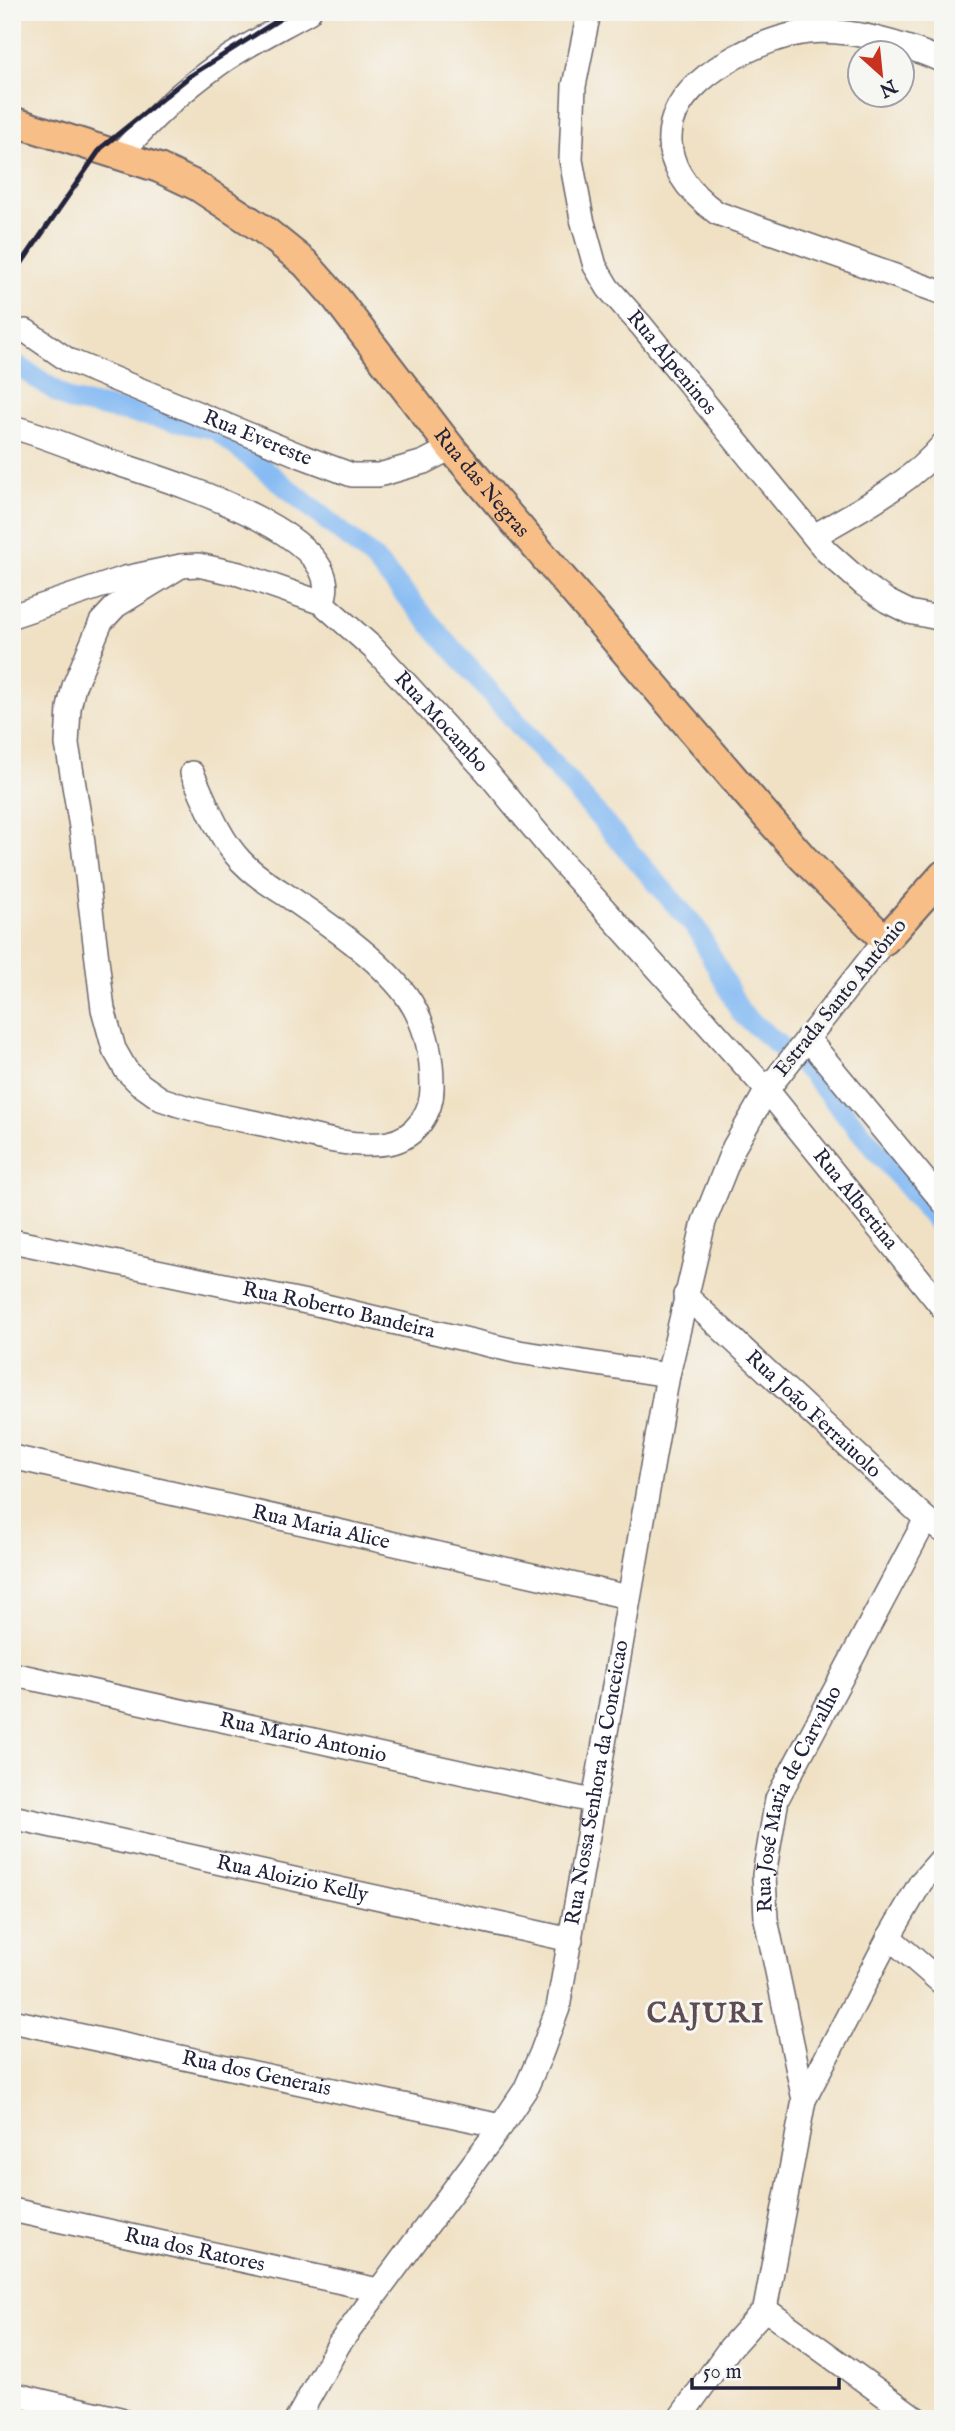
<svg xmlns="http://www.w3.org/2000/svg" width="955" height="2431" viewBox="0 0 955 2431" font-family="'IM FELL English',serif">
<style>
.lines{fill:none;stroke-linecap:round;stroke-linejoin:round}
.canal{stroke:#84baf3;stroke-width:21}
.minor-casing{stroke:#6a656b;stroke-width:26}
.major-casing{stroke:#6a656b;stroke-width:32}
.minor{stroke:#fff;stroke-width:23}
.major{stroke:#f7be87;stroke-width:28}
.rail{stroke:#22223b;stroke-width:5}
.labels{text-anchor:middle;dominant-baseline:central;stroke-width:6;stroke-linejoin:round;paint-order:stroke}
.street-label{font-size:21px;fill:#22223b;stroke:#f6f6f2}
.district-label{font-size:28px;font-weight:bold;letter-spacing:2px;fill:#5f4b52;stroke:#f6f6f2}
</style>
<rect width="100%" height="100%" fill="#f6f6f2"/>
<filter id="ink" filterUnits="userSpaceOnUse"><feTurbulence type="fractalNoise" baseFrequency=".0143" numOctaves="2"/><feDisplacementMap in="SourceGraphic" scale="14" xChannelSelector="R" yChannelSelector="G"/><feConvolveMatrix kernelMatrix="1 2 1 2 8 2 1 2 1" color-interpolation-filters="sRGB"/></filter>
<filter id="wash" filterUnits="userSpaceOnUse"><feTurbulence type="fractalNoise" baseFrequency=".00686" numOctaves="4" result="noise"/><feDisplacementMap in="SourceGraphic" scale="28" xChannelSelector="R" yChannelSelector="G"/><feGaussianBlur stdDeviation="1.57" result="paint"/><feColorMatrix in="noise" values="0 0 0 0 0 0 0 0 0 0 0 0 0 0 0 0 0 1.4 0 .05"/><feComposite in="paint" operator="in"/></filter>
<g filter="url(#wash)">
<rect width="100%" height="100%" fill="#f0e1c4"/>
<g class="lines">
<polyline class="canal" points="12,362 71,401 215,429 373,558 697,929 741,1013 810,1072 943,1229"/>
</g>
</g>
<g filter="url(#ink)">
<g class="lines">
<defs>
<g id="minor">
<path id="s1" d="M 589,12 L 574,86 L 571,160 L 582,219 L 595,266 L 608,288 L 641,325 L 826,551 L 863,584 L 887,601 L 909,612 L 943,619"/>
<path d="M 943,61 C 904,44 851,28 808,32 C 763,37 684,75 672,123 C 662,161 689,193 717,213 L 943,293"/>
<path d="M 120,155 C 150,120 182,90 219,64 C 247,44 279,29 309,12"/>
<path id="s2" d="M 26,331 L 68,360 L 301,456 L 352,475 L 379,475 L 424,462 L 451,448"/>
<path d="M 12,427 C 43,435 73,448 103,459 C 149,475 355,532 322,603"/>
<path d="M 814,536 C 857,511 912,483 943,444"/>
<path d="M 181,566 L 116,606 L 101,622 L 74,686 L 69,708 L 67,744 L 81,827 L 103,1009 L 114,1049 L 126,1070 L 140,1084 L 161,1099 L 179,1105 C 208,1114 238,1119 267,1125 C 305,1134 349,1149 388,1143 C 416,1138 433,1112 432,1085 C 432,1053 425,1021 406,995 C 378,958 330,925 292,899 C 274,887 256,877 241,861 C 218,837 206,802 192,773"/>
<path id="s3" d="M 12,616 L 125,578 L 181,566 L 198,565 L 239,574 L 322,603 L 373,648 L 400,677 L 486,771 L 560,860 L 767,1090 L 943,1308"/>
<polyline points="807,1038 943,1202"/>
<path id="s4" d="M 12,1241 L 321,1305 L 519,1352 L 668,1375"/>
<path id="s5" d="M 685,1295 L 926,1519 L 943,1531"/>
<path id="s6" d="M 12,1457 L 628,1597"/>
<path id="s7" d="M 12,1674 L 592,1801"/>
<path id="s8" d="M 12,1817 L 571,1940"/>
<polyline points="889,1937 943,1984"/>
<path id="s9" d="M 12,2021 L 501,2126"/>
<path id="s10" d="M 804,2100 L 766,1919 L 764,1875 L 777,1799 L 926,1519"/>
<path id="s11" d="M 12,2210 L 378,2290"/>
<polyline points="765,2309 917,2419"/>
<polyline points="12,2394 120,2419"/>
<path id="s12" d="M 297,2419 L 339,2344 L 501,2126 L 525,2090 L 541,2054 L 558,2008 L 668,1375 L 704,1222 L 734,1147 L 767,1090 L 885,940"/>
<polyline points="679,2419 730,2348 765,2309 804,2100 889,1937 921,1882 943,1857"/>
</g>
<g id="major">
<path id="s13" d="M 12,121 L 159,168 L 197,186 L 264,230 L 305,263 L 336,298 L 451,448 L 742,788 L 803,858 L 885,940 L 943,875"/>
</g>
</defs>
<use href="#minor" class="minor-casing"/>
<use href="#major" class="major-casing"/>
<use href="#minor" class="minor"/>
<use href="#major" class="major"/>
<polyline class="rail" points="12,277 101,148 190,76 291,12"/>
</g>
</g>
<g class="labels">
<g class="street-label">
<text stroke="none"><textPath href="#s1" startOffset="382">Rua Alpeninos</textPath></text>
<text stroke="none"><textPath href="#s2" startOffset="256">Rua Evereste</textPath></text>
<text stroke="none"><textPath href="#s13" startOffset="611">Rua das Negras</textPath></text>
<text stroke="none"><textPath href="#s3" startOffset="492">Rua Mocambo</textPath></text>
<text transform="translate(841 998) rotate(-51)">Estrada Santo Antônio</text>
<text stroke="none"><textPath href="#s3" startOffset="1124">Rua Albertina</textPath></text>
<text stroke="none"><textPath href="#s4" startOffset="334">Rua Roberto Bandeira</textPath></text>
<text stroke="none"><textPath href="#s5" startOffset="175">Rua João Ferraiuolo</textPath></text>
<text stroke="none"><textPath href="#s6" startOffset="317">Rua Maria Alice</textPath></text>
<text stroke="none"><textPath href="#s7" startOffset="298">Rua Mario Antonio</textPath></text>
<text stroke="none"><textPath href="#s12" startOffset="718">Rua Nossa Senhora da Conceicao</textPath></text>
<text stroke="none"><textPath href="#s10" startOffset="312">Rua José Maria de Carvalho</textPath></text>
<text stroke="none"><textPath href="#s8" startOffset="287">Rua Aloizio Kelly</textPath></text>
<text stroke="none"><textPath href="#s9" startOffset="250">Rua dos Generais</textPath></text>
<text stroke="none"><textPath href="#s11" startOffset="187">Rua dos Ratores</textPath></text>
</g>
<g class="district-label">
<text x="706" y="2014">CAJURI</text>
</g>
</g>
<rect width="955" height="2431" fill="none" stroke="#f6f6f2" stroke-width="42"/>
<g transform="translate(881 74) rotate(153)"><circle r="33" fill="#f6f6f2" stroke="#a1a1a9" stroke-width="2"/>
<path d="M0-5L12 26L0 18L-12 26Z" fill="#c8321e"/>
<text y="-10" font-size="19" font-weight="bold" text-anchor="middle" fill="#22223b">N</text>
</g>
<path d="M692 2378v10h147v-10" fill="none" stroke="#22223b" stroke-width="3.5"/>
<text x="703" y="2378" font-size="21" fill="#22223b" stroke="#f6f6f2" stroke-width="5" paint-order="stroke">50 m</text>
</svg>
